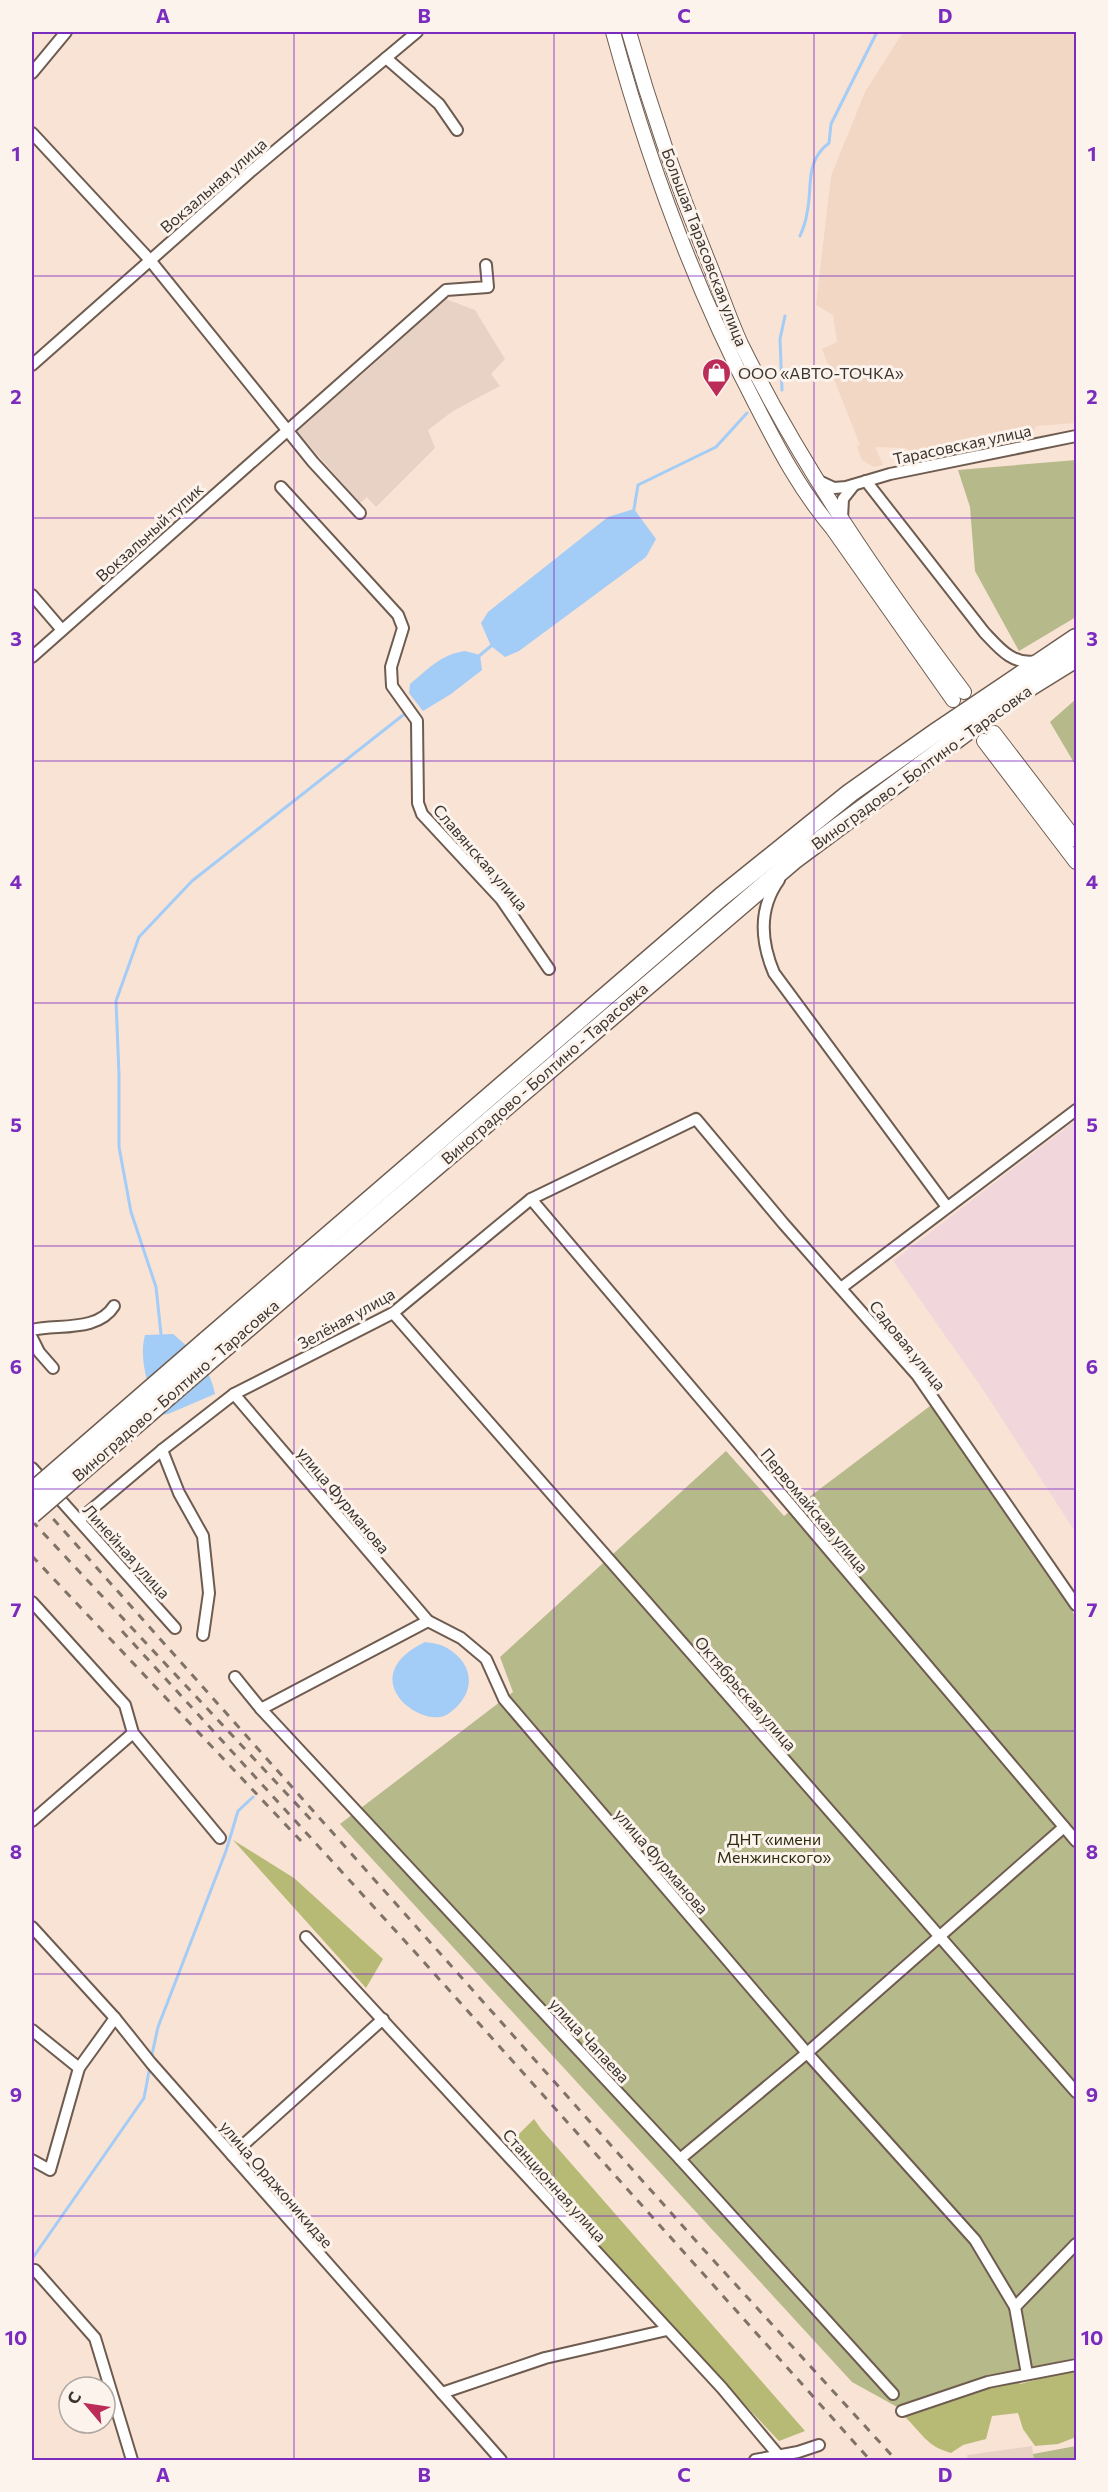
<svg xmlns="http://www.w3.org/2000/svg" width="1108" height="2492" viewBox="0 0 1108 2492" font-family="Commissioner,sans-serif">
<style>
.built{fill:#f3d7c5}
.industrial{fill:#e8d2c6}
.education{fill:#f1d6db}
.green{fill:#b6b989}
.forest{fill:#b7ba74}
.water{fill:#a3ccf6}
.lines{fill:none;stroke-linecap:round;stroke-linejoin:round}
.stream{stroke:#a3ccf6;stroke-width:3}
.minor-casing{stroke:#6f5c50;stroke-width:14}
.tertiary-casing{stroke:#6f5c50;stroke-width:16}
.primary-casing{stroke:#6f5c50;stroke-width:21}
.minor{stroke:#fff;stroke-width:10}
.tertiary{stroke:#fff;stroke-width:14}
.primary{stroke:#fff;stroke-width:18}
.rail{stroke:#7f7269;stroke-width:3;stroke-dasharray:8 8;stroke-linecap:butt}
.primary-bridge-casing{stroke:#6f5c50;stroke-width:21;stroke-linecap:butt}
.primary-bridge{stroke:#fff;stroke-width:18}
.grid{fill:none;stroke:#7b2cbf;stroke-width:1.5;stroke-opacity:0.55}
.labels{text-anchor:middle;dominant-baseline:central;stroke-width:6;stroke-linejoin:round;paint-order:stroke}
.street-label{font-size:16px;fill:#3c342e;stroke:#fcf3ed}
.poi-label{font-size:16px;fill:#3c342e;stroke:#fcf3ed;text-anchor:start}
.park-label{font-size:16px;fill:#2d2e0f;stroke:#fcf3ed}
.neatline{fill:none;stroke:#7b2cbf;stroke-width:2}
.grid-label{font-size:20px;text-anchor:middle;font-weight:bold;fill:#7b2cbf}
</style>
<rect width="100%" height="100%" fill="#f9e3d5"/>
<polygon class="built" points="903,32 1076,32 1076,423 1037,426 1031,434 920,455 905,448 875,447 883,465 874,467 862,460 857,447 860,445 822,349 837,342 833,315 816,305 831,176 865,92"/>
<g class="industrial">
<polygon points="446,299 475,310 505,359 491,374 500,386 453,411 428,430 435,448 376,507 367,497 360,503 294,428 350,376 355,381"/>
<polygon points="1032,2446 1034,2460 968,2460 967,2455"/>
</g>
<polygon class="education" points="1076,1120 1076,1533 984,1391 893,1261"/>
<g class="green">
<polygon points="1076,460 1076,617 1019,651 975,571 970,507 958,470"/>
<polygon points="1076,699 1076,766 1050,722"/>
<polygon points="934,1403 1076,1617 1076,2358 987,2377 899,2408 852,2382 340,1824 513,1692 500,1657 726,1451 784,1516"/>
<polygon points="1076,2446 1076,2460 1034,2460 1033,2454"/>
</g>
<g class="forest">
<polygon points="233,1840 294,1878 383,1959 366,1988"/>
<polygon points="534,2119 541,2129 805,2431 779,2441 504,2149"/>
<path d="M 1076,2369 L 1076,2437 L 1058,2444 L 1035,2446 L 1023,2429 L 1018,2413 L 992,2416 L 986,2439 L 963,2445 L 951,2453 C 926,2446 922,2433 905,2417 L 906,2414 L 958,2395 L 1018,2379 L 1020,2384 Z"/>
</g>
<g class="water">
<polygon points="634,509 656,539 646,557 519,651 505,657 491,646 481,623 488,612 608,517"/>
<path d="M 465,651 L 480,655 L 482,670 L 451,694 L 423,711 L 409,693 L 410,684 C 428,669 442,654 465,651 Z"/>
<path d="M 173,1334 C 192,1350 211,1369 215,1394 L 168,1414 L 158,1415 C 150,1391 138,1360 145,1335 Z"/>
<path d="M 425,1642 C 432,1643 441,1644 447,1648 C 476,1665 476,1695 448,1714 C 423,1731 351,1678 425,1642 Z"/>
</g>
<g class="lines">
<g class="stream">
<path d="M 800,236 C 803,229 806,221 807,213 C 813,187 804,162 829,143 L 831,124 L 877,32"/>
<polyline points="782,390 780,339 785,316"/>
<polyline points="634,509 638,485 716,447 747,413"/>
<polyline points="479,656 491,646"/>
<polyline points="161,1334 156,1287 131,1212 119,1147 119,1075 116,1001 139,937 192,881 407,712"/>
<polyline points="151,2059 158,2027 226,1851 238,1811 253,1797"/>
<polyline points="32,2259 144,2098 150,2066"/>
</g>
<defs>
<g id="minor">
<polyline points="386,58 439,104 457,130"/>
<polyline points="32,73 66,32"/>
<polyline points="32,133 149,259 313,462 360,513"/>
<polyline points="32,365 250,172 417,32"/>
<polyline points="819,481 834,488 846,487 890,474 1076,436"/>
<path d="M 866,481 L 984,632 C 999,648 1013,666 1037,661"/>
<polyline points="281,487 398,615 403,628 391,667 392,686 417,721 418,803 422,814 501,899 549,969"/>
<polyline points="842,518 843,499 854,485"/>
<polyline points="32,595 62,630"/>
<polyline points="32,657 446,290 488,287 486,265"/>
<path d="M 779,880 C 758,909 761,942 774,973 L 947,1207"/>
<polyline points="531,1199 1076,1841"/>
<polyline points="841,1288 1076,1110"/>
<polyline points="393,1313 1076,2092"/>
<path d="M 32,1330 C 58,1324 98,1332 114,1306"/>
<polyline points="32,1338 39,1352 53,1368"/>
<polyline points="234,1394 428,1621 461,1638 486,1659 504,1699 807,2053 975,2240 1015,2307 1027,2374"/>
<polyline points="162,1450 179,1493 203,1536 209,1593 203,1635"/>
<polyline points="32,1468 175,1628"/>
<polyline points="79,1520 162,1450 234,1394 393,1313 531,1199 696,1119 783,1223 917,1375 1076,1605"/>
<polyline points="32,1602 125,1705 133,1733 220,1838"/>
<polyline points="235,1677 261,1709 680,2159 893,2394"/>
<polyline points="261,1709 428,1621"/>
<polyline points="32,1821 133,1733"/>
<polyline points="32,1927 115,2018 151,2063 501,2460"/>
<polyline points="306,1937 722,2388 779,2456"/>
<polyline points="32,2030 79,2068"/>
<polyline points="232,2155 383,2019"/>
<polyline points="680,2159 807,2053 1064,1827"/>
<polyline points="32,2160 50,2170 79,2068 115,2018"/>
<polyline points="35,2270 95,2338 132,2460"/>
<polyline points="1015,2307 1076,2244"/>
<polyline points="442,2393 545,2358 667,2330"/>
<polyline points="902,2411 988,2382 1076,2365"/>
<polyline points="755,2460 798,2452 819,2445"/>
</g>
<g id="tertiary">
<path d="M 613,32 C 648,160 694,287 756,405 C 778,448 800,490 832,528 L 953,700"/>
<path d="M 629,32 C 651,110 678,188 709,263 C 720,290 729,318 741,344 C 802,467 881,582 964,692"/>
<polyline points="994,733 1076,840"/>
<polyline points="984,741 1076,862"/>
</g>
<g id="primary">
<polyline points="206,1341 721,897 850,793 935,733 1076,638"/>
<polyline points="217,1354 795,859 1013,697 1076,658"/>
</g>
</defs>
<use href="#minor" class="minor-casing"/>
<use href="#tertiary" class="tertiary-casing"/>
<use href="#primary" class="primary-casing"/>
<use href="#minor" class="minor"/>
<use href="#tertiary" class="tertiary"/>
<use href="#primary" class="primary"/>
<g class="rail">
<polyline points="32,1495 705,2251 896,2460"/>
<polyline points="32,1521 315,1824"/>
<polyline points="32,1556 301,1841"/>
<polyline points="122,1631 414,1951 870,2460"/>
</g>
<defs>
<g id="primary-bridge">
<polyline points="32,1492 206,1341"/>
<polyline points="32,1514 217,1354"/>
</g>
</defs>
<use href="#primary-bridge" class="primary-bridge-casing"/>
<use href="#primary-bridge" class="primary-bridge"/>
</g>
<path class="grid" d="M 294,32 L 294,2460M 554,32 L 554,2460M 814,32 L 814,2460M 32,276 L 1076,276M 32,518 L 1076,518M 32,761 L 1076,761M 32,1003 L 1076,1003M 32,1246 L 1076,1246M 32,1489 L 1076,1489M 32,1731 L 1076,1731M 32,1974 L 1076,1974M 32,2216 L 1076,2216"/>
<defs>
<symbol id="shop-pin" viewBox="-11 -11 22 30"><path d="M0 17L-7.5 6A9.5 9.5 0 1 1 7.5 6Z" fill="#bb2c59" stroke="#fcf3ed"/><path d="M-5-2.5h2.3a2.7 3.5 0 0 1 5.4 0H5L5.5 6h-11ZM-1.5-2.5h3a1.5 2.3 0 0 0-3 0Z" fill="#fff"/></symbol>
</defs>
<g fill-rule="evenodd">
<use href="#shop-pin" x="700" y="356" width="33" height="45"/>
</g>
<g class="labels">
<g class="street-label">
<text transform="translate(213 185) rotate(-41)">Вокзальная улица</text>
<text transform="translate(705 247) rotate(69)">Большая Тарасовская улица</text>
<text transform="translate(962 444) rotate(-12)">Тарасовская улица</text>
<text transform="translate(149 532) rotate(-42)">Вокзальный тупик</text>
<text transform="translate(921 767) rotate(-36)">Виноградово - Болтино - Тарасовка</text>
<text transform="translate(481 857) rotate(49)">Славянская улица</text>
<text transform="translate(544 1073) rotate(-41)">Виноградово - Болтино - Тарасовка</text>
<text transform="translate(346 1318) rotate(-29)">Зелёная улица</text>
<text transform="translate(908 1345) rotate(51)">Садовая улица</text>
<text transform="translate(175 1390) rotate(-41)">Виноградово - Болтино - Тарасовка</text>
<text transform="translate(344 1500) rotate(50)">улица Фурманова</text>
<text transform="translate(815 1510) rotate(50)">Первомайская улица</text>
<text transform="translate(127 1551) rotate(48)">Линейная улица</text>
<text transform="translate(746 1693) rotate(49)">Октябрьская улица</text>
<text transform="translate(662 1861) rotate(49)">улица Фурманова</text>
<text transform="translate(590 2040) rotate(47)">улица Чапаева</text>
<text transform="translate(277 2184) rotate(49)">улица Орджоникидзе</text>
<text transform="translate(555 2185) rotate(48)">Станционная улица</text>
</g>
<g class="poi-label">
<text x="738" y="372">ООО «АВТО-ТОЧКА»</text>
</g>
<g class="park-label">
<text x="774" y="1838">ДНТ «имени<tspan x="774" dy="18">Менжинского»</tspan></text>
</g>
</g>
<rect width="1108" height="2492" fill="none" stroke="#fcf3ed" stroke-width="66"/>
<g transform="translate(87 2405) rotate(299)"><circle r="28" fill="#fcf3ed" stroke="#afa7a1" stroke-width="1.5"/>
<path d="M0-4.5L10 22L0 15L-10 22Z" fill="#bb2c59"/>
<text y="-9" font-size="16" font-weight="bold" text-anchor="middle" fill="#3c342e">С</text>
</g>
<rect x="33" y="33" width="1042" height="2426" class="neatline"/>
<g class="grid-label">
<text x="163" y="23">A</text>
<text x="424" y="23">B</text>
<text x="684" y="23">C</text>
<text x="945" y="23">D</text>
<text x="16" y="161">1</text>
<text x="1092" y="161">1</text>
<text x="16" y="404">2</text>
<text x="1092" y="404">2</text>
<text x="16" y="646">3</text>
<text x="1092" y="646">3</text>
<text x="16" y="889">4</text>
<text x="1092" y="889">4</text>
<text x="16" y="1132">5</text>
<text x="1092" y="1132">5</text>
<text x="16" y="1374">6</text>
<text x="1092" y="1374">6</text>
<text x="16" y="1617">7</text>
<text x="1092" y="1617">7</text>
<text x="16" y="1859">8</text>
<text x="1092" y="1859">8</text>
<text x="16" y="2102">9</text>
<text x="1092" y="2102">9</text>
<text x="16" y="2345">10</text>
<text x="1092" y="2345">10</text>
<text x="163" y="2482">A</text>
<text x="424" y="2482">B</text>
<text x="684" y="2482">C</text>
<text x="945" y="2482">D</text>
</g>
</svg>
